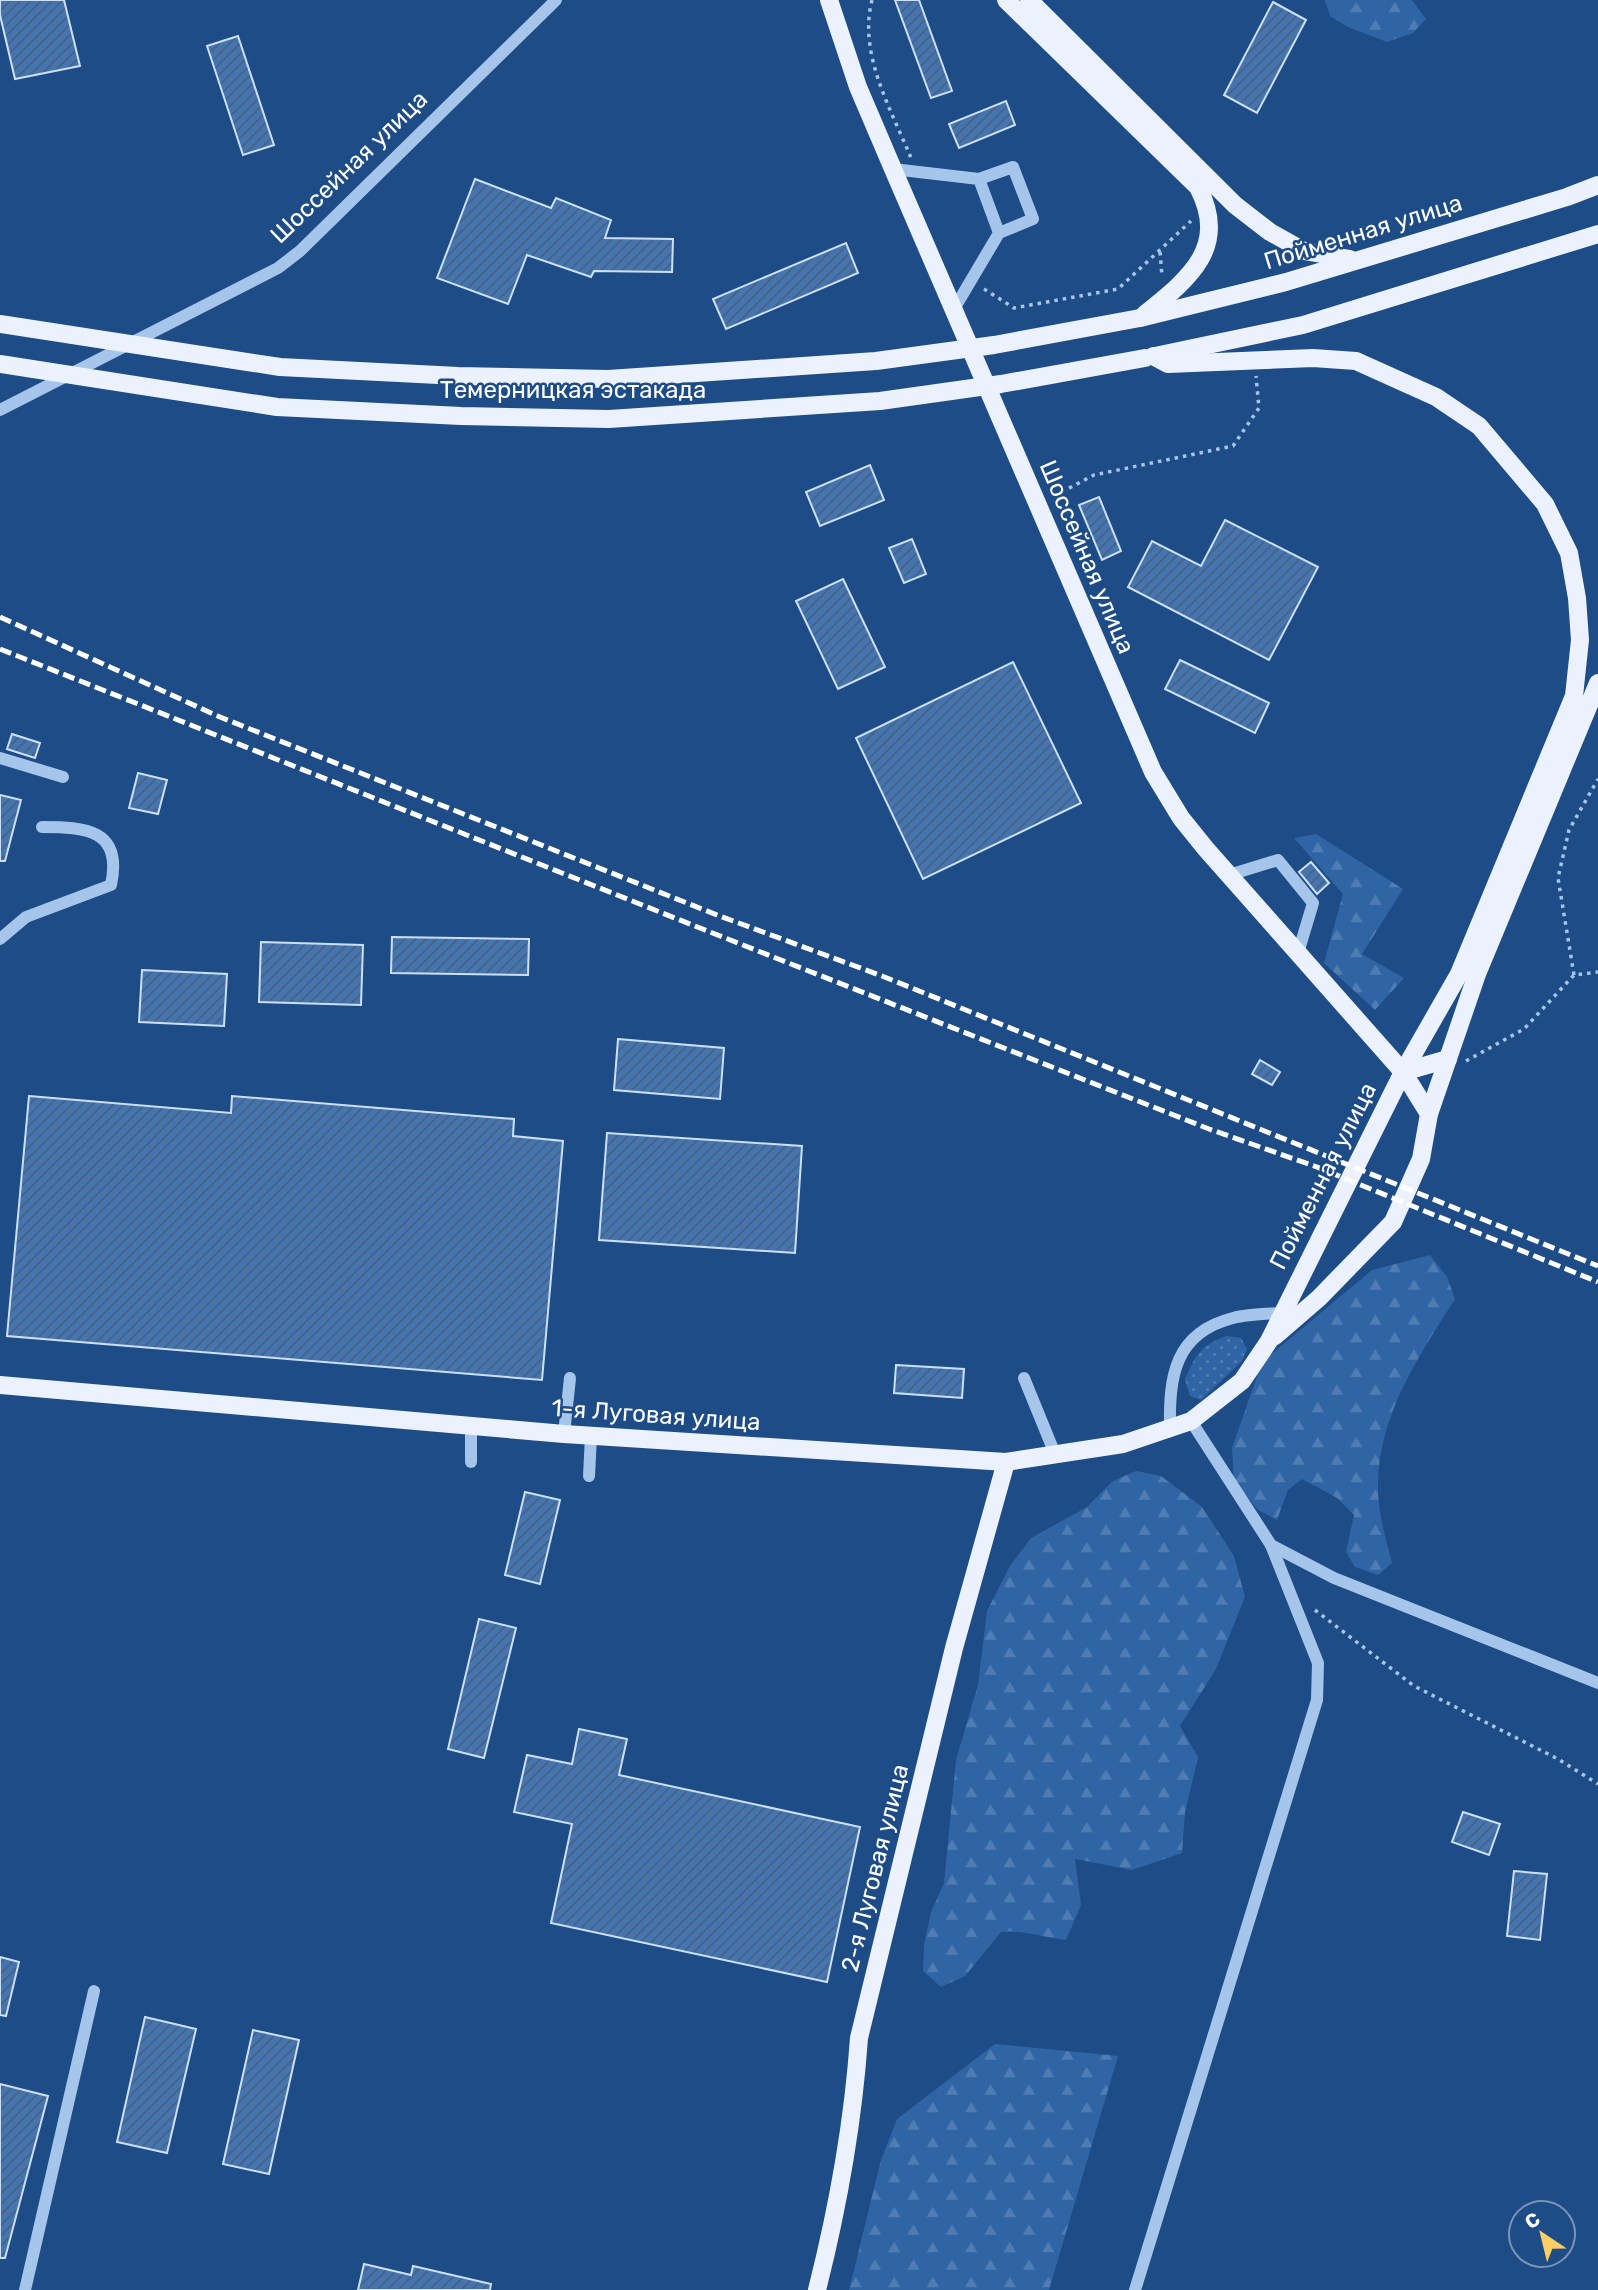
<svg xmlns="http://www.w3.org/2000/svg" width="1598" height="2290" viewBox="0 0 1598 2290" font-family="Rubik,sans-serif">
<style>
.grass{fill:url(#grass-dots)}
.forest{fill:url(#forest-firs)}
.building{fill:url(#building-hatch);stroke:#cbe0f8;stroke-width:2}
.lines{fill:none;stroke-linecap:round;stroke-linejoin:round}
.path{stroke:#a6c5eb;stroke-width:3.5;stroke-dasharray:3.5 5;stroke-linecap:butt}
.minor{stroke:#a6c5eb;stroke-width:12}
.major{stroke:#ebf2fe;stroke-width:18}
.rail{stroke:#fff;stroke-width:5;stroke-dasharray:12 5;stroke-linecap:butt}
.major-bridge{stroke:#ebf2fe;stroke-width:18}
.labels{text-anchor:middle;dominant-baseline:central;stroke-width:5;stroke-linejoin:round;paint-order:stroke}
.street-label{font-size:24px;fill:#fff;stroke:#1d4c87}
</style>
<defs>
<pattern id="grass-dots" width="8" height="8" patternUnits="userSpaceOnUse" patternTransform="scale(1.75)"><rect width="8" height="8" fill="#3065a5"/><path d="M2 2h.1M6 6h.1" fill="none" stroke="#4f7cb2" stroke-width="1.8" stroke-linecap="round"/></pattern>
<pattern id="forest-firs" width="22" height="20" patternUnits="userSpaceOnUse" patternTransform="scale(1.75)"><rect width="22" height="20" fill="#3065a5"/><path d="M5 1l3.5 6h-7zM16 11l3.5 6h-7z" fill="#4f7cb2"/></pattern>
<pattern id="building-hatch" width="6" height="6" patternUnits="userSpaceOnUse" patternTransform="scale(1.75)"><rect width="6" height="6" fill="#4575b0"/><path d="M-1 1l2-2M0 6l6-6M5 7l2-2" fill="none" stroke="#48607e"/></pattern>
</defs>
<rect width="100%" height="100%" fill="#1d4c87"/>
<path class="grass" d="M 1227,1336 L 1241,1338 L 1247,1349 L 1242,1361 L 1201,1400 L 1190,1396 L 1185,1380 C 1194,1356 1202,1344 1227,1336 Z"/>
<g class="forest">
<polygon points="1325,0 1412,0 1426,19 1413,33 1387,42 1348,27 1330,16"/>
<polygon points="1316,834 1403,889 1362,954 1404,978 1375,1010 1324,963 1343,894 1294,838"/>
<path d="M 1430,1255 L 1447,1277 L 1455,1299 C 1419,1356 1377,1417 1378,1488 C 1378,1513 1386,1539 1392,1563 L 1378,1575 L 1355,1567 L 1346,1552 L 1354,1515 L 1337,1498 L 1302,1479 L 1288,1490 L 1277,1520 L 1258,1510 L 1234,1480 L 1232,1448 L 1262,1362 L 1372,1270 Z"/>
<path d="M 1136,1471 L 1161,1476 L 1202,1507 L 1234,1556 L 1245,1597 L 1216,1669 L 1180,1726 L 1198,1757 L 1185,1812 L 1182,1853 L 1132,1870 L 1075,1859 L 1081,1905 L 1066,1940 C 1047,1938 1018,1929 1001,1932 L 965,1976 L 941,1987 L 923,1971 L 924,1945 L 931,1912 L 944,1883 L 956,1760 L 978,1685 L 987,1611 L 1010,1566 L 1031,1538 L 1087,1507 L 1113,1481 Z"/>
<polygon points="995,2044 1118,2056 1049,2290 849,2290 881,2160 897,2119"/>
</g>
<g class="building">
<polygon points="0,0 64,0 80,66 15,79 0,15"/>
<polygon points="895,0 919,0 952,91 931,98"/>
<polygon points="1273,2 1306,20 1257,113 1224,95"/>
<polygon points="238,36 274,145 243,155 207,46"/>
<polygon points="1006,101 1015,125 959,148 949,124"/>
<polygon points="475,179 551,208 556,198 611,220 605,238 673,239 672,272 594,271 591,277 527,255 508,304 437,278"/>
<polygon points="846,243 858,273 726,329 713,299"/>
<polygon points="870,465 884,500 820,526 806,492"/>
<polygon points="1099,497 1121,551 1102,560 1079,505"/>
<polygon points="1225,520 1318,567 1269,660 1128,587 1152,541 1201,566"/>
<polygon points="912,539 926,574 904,583 889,548"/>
<polygon points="843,579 885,667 838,689 796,601"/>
<polygon points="1180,660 1269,703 1255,733 1165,689"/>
<polygon points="1013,662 1081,803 923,879 856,738"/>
<polygon points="12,734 40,743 35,758 7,749"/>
<polygon points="138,773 167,780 158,814 129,808"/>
<polygon points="0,795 21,800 5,861 0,861"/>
<polygon points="1311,862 1329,883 1317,894 1299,872"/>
<polygon points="392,937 529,939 528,975 391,973"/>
<polygon points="261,942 363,945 361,1005 259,1002"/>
<polygon points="142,970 227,974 224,1026 139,1022"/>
<polygon points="618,1039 724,1048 720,1099 614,1090"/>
<polygon points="1260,1060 1280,1072 1272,1085 1252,1074"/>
<polygon points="29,1096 231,1113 232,1096 514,1119 513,1136 563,1141 542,1380 7,1336"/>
<polygon points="607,1133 802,1146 795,1253 599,1240"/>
<polygon points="896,1365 964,1369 962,1398 894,1393"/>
<polygon points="525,1492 560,1500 540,1584 505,1575"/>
<polygon points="479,1619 516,1628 484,1758 448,1749"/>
<polygon points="579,1729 627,1739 619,1775 860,1827 827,1982 551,1923 572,1824 514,1812 527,1755 572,1764"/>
<polygon points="1463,1812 1500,1824 1489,1855 1452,1842"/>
<polygon points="1514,1871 1547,1874 1540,1940 1507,1936"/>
<polygon points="0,1957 19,1962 6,2016 0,2015"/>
<polygon points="145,2017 196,2029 167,2153 117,2142"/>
<polygon points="253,2030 299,2040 269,2174 223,2164"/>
<polygon points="0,2084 48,2096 5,2258 0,2258"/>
<polygon points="364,2264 411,2275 413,2266 491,2284 490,2290 358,2290"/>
</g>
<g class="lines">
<g class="path">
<path d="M 872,0 C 858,54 891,109 911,158"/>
<polyline points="1160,252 1162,276"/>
<polyline points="984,289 1014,308 1118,289 1191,221"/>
<polyline points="1054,496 1094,475 1233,446 1259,408 1256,376"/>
<polyline points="1574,975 1558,878 1569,830 1598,779"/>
<polyline points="1466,1061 1524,1029 1574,975 1598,972"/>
<polyline points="1315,1610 1414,1686 1558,1759 1598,1784"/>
</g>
<g class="minor">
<polyline points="893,169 979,179 999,233 954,309"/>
<polyline points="979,179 1013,167 1033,219 999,233"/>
<polyline points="0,410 278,268 300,251 556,0"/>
<polyline points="0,758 63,777"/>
<polyline points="1229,875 1278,860 1313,903 1298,953"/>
<path d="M 0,939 L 26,917 L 111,885 C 123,829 85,827 42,827"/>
<polyline points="1024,1378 1055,1454"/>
<polyline points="1191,1421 1271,1545 1334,1578 1598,1683"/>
<path d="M 1170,1429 C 1169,1377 1174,1333 1233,1318 C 1248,1314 1266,1314 1282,1313"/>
<polyline points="564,1434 570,1378"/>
<polyline points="471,1462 471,1427"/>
<polyline points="589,1476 591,1436"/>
<polyline points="25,2290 94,1991"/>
<polyline points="1135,2290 1317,1700 1318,1663 1271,1545"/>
</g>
<g class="major">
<polyline points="829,0 858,87 893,169 1153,772 1181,818 1206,849 1403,1072 1429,1114 1421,1159 1393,1222 1319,1298 1275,1336"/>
<path d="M 1006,0 L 1198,187 C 1229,247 1190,278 1145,314"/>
<polyline points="1029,0 1235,205 1270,232 1304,251 1350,259"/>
<polyline points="1140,318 1286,282 1567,197 1598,185"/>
<polyline points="1155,356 1303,325 1598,234"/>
<polyline points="1403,1072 1448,1059"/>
<polyline points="1429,1114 1477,974 1598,683"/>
<polyline points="0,1385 564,1434 1006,1462 1123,1444 1191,1421 1242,1381 1269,1341 1403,1072 1459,974 1574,696 1580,640 1577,598 1569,553 1545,504 1479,426 1436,397 1356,361 1313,358 1168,364 1153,356"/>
<path d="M 817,2290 C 838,2207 853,2124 859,2038 L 954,1648 L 1006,1462"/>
</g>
<g class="rail">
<polyline points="0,617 220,717 717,915 882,976 1598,1266"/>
<polyline points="0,649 710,932 1209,1129 1317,1167 1598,1282"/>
</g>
<g class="major-bridge">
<polyline points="0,324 280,367 458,376 608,379 876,361 994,345 1140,318"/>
<polyline points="0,364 277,407 461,416 609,419 880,401 1001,384 1145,358"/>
</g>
</g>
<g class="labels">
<g class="street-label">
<text transform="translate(349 167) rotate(-44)">Шоссейная улица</text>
<text transform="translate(1363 232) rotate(-17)">Пойменная улица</text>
<text x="573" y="390">Темерницкая эстакада</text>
<text transform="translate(1087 557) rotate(67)">Шоссейная улица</text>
<text transform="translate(1323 1176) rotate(-63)">Пойменная улица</text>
<text transform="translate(656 1415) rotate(4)">1-я Луговая улица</text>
<text transform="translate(875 1868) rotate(-76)">2-я Луговая улица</text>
</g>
</g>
<g transform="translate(1542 2234) rotate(325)"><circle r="33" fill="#1d4c87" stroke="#7794b7" stroke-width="2"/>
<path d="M0-5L12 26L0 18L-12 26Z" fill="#fbcf65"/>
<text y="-10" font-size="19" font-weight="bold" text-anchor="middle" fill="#ffffff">С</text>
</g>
</svg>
